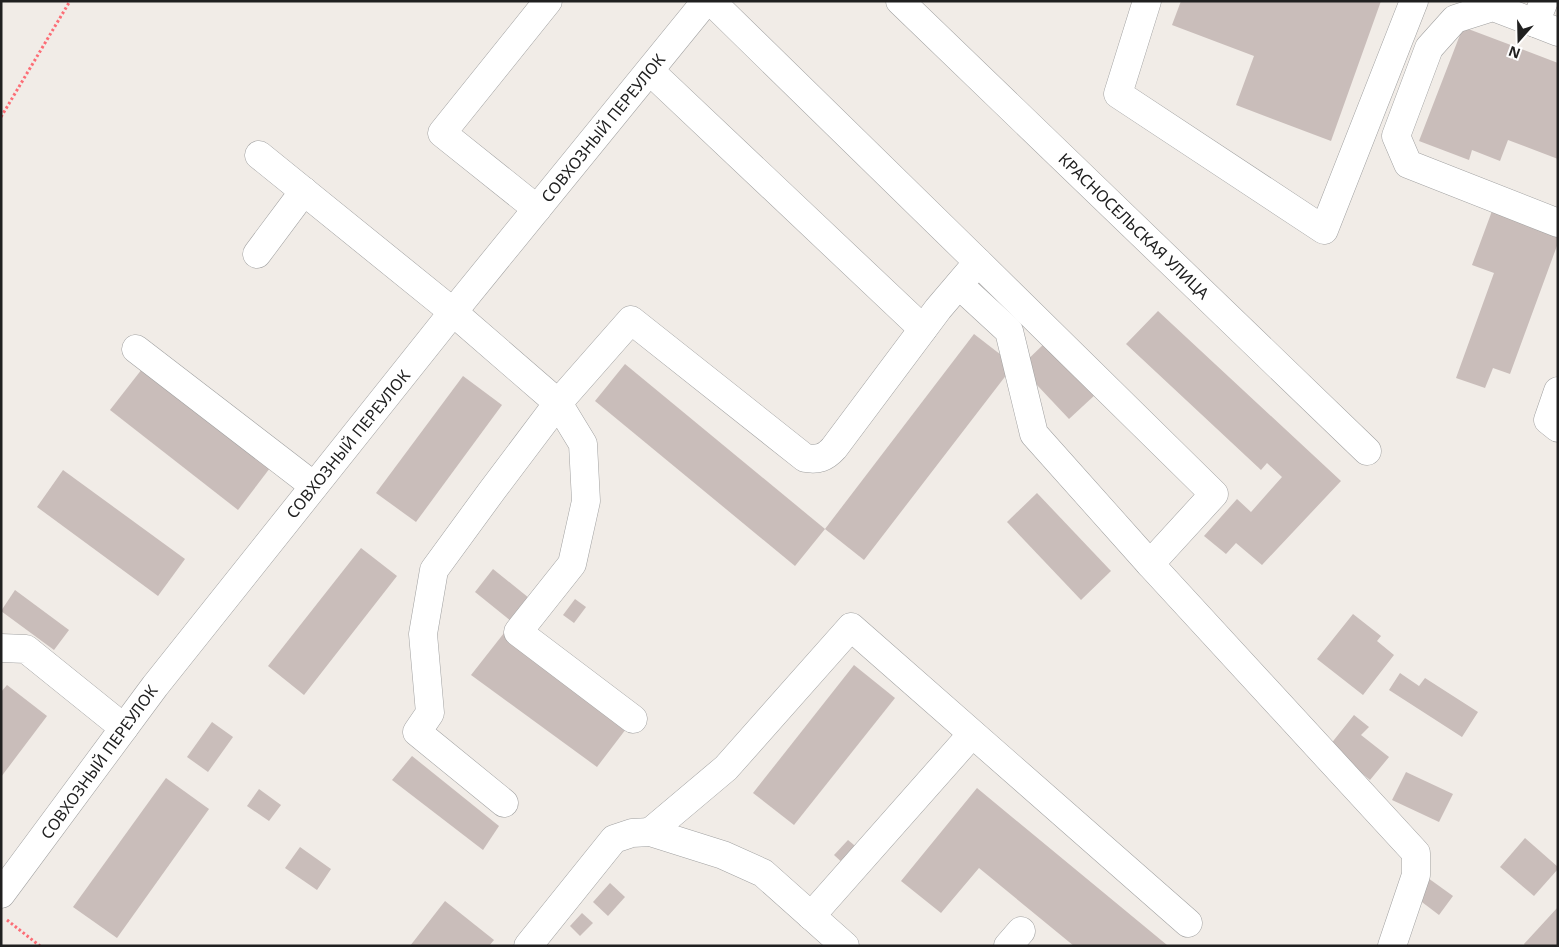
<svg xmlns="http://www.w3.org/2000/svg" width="1559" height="947" viewBox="0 0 1559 947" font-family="'Noto Sans',sans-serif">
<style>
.building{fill:#c9bdba}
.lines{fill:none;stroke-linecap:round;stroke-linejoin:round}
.minor-casing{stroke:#a1a1a1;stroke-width:29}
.path{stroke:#fc6d76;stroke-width:3;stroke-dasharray:2.5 2.5;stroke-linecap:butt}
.minor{stroke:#fff;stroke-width:28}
.labels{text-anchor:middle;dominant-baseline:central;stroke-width:4;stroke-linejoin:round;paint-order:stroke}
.street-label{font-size:16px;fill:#202020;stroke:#fff}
</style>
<rect width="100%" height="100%" fill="#f1ece7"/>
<g class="building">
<polygon points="1181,1 1381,1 1331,141 1236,105 1254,56 1172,25"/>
<polygon points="1463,27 1558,63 1558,159 1508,140 1500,161 1472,150 1469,160 1419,141"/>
<polygon points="1492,211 1558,235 1558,243 1510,374 1493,368 1485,388 1456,378 1494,273 1472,265"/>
<polygon points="1158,311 1341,481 1262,565 1236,543 1226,554 1204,536 1237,499 1251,512 1282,477 1267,463 1261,470 1126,344"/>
<polygon points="974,334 1014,365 864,560 825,529"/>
<polygon points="1046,342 1096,394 1069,419 1020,367"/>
<polygon points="625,364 825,529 795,566 595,401"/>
<polygon points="142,369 270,468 238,510 110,410"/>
<polygon points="463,376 502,405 416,522 376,493"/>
<polygon points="63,470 185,559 158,596 37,507"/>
<polygon points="1037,493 1111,571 1081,600 1007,522"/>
<polygon points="361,548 397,576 304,695 268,666"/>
<polygon points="493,569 529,598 511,621 475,592"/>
<polygon points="15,590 69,630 54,650 1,611"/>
<polygon points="575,599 586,607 574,623 563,615"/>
<polygon points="1353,614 1381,636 1377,641 1394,655 1363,695 1317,659"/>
<polygon points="504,633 626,729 597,767 471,675"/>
<polygon points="854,665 895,698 794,825 753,793"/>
<polygon points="1400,673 1419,686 1425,678 1478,712 1462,737 1389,690"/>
<polygon points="7,685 47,716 1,777 1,692"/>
<polygon points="1354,715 1369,727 1361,735 1389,757 1370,780 1344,759 1326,750"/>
<polygon points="212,722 233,737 208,772 187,757"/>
<polygon points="412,756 499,826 483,850 392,780"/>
<polygon points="1406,772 1453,794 1439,822 1392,800"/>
<polygon points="166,778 209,809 117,938 73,907"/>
<polygon points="977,788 1167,945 1166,946 1074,946 979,868 941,913 901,881"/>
<polygon points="259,789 281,805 269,821 247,806"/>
<polygon points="1525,838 1558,867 1558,869 1534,896 1500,867"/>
<polygon points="848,840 860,850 846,866 834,855"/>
<polygon points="300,847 331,869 317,890 285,868"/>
<polygon points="1428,878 1453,896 1439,915 1414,896"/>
<polygon points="610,883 625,897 608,916 593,902"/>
<polygon points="445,901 494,940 489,946 410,946"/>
<polygon points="1558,907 1558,946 1525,946 1524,944"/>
<polygon points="582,913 593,923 580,936 570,926"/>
</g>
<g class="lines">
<defs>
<g id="minor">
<polyline points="900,1 1367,451"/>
<polyline points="1147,1 1118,94 1324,230 1414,1"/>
<polyline points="1544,1 1535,23 1558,32"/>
<polyline points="1535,23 1493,7 1455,19 1429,48 1396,136 1408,164 1558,223"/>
<polyline points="650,71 923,329"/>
<path d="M 259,155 L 453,312 L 558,403 L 631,320 L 805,458 C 818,460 825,458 834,448 L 938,309 L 978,262 L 711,1"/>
<polyline points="537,209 442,133 548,1"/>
<polyline points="257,254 304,191"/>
<polyline points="978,262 1214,494 1150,564 1416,853 1416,875 1392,946"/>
<polyline points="959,285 1009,331 1034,434 1150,564"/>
<polyline points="136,349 314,486"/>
<polyline points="1558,391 1548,420 1558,428"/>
<polyline points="1,648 26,649 124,728"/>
<polyline points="504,803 417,732 430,713 423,634 434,570 491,492 558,403 583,444 586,501 572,564 518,632 633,719"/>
<polyline points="650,832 726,768 851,627 1188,923"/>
<polyline points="1,894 155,686 453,312 706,1"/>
<polyline points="811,916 972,734"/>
<polyline points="528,946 614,839 632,833 650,832 723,855 763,873 845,946"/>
<polyline points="1008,946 1021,931"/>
</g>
</defs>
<use href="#minor" class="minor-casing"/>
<g class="path">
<polyline points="1,117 70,1"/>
<polyline points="7,920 40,946"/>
</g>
<use href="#minor" class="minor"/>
</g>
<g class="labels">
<g class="street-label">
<text transform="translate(603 128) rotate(-51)">СОВХОЗНЫЙ ПЕРЕУЛОК</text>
<text transform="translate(1134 226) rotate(44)">КРАСНОСЕЛЬСКАЯ УЛИЦА</text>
<text transform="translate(348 444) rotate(-51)">СОВХОЗНЫЙ ПЕРЕУЛОК</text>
<text transform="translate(99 762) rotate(-54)">СОВХОЗНЫЙ ПЕРЕУЛОК</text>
</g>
</g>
<rect width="1559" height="947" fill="none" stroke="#202020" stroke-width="5"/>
<g transform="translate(1519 40) rotate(200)" stroke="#ffffff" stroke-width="4" paint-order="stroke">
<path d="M0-4L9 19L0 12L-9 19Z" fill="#202020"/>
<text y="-8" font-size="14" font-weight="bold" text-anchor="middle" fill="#202020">N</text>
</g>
</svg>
